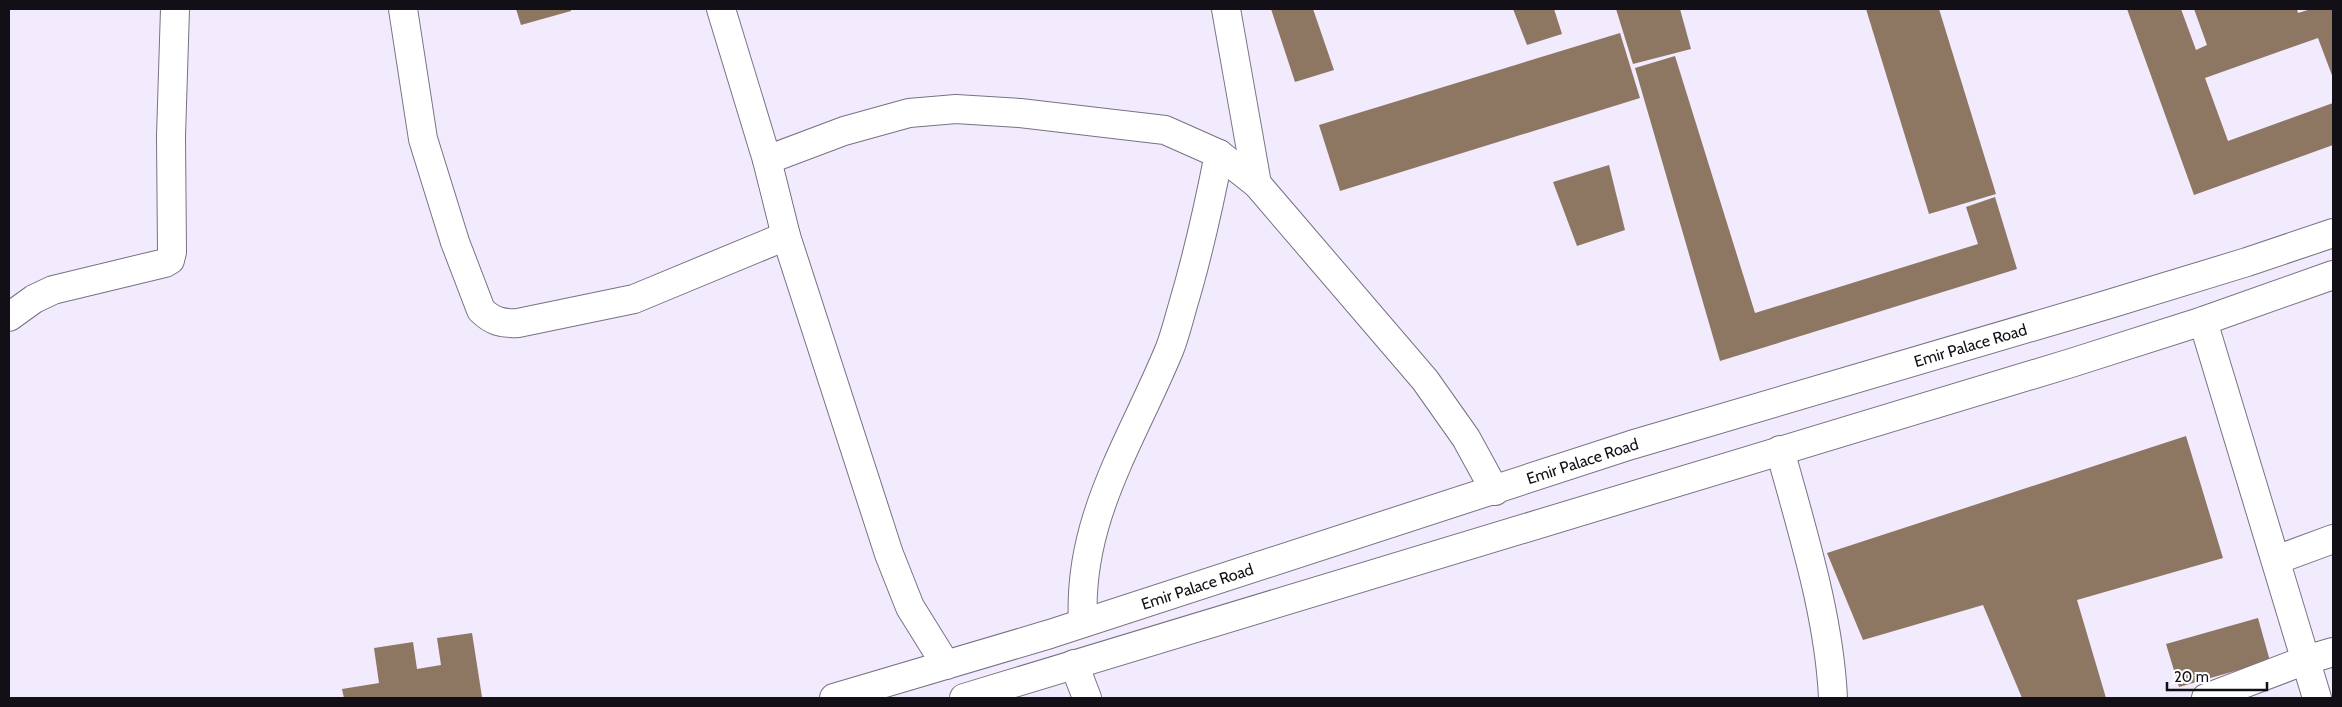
<svg xmlns="http://www.w3.org/2000/svg" width="2342" height="707" viewBox="0 0 2342 707" font-family="Cabin,sans-serif">
<style>
.building{fill:#8d7763}
.lines{fill:none;stroke-linecap:round;stroke-linejoin:round}
.minor-casing{stroke:#787282;stroke-width:30}
.major-casing{stroke:#787282;stroke-width:30}
.minor{stroke:#fff;stroke-width:28}
.major{stroke:#fff;stroke-width:28}
.labels{text-anchor:middle;dominant-baseline:central;stroke-width:4.5;stroke-linejoin:round;paint-order:stroke}
.street-label{font-size:16px;fill:#121016;stroke:#fff}
</style>
<rect width="100%" height="100%" fill="#f2ebfd"/>
<g class="building">
<polygon points="516,9 571,9 571,11 521,25"/>
<polygon points="1271,9 1313,9 1334,70 1295,82"/>
<polygon points="1513,9 1554,9 1562,34 1527,45"/>
<polygon points="1616,9 1680,9 1691,49 1633,64"/>
<polygon points="1866,9 1939,9 1996,194 1929,214"/>
<polygon points="2127,9 2181,9 2196,50 2207,45 2194,9 2297,9 2298,13 2311,9 2333,9 2333,78 2318,38 2205,78 2228,141 2333,103 2333,145 2194,195"/>
<polygon points="1620,33 1640,98 1340,191 1319,125"/>
<polygon points="1675,56 1755,313 1978,244 1966,207 1995,197 2017,269 1720,361 1635,68"/>
<polygon points="1609,165 1625,230 1577,246 1553,182"/>
<polygon points="2186,436 2223,558 2077,600 2106,698 2022,698 1983,605 1863,640 1827,553"/>
<polygon points="2258,618 2270,661 2179,687 2166,644"/>
<polygon points="472,633 482,697 344,698 342,689 379,683 374,648 413,642 417,669 441,665 437,638"/>
</g>
<g class="lines">
<defs>
<g id="minor">
<path d="M 403,9 L 423,139 L 455,242 L 481,310 C 492,321 502,324 518,323 L 634,299 L 786,236"/>
<polyline points="721,9 767,160 786,236 889,554 910,607 946,665"/>
<polyline points="1226,9 1257,184"/>
<polyline points="767,160 844,131 909,113 956,109 1020,113 1165,130 1219,154 1257,184 1425,380 1466,438 1495,491"/>
<polyline points="9,317 34,299 53,290 165,263 170,260 172,252 171,136 175,9"/>
<polyline points="2203,321 2317,698"/>
<path d="M 1780,450 C 1802,531 1829,614 1833,698"/>
<polyline points="2276,560 2333,539"/>
<path d="M 1083,623 C 1077,519 1132,441 1170,348 C 1175,335 1179,319 1183,305 C 1198,255 1209,205 1219,154"/>
<polyline points="1074,664 1087,698"/>
<polyline points="2206,698 2306,660 2333,652"/>
</g>
<g id="major">
<path id="s1" d="M 834,698 L 1050,634 L 1631,445 L 2106,305 L 2247,262 L 2333,233"/>
<polyline points="964,698 2071,363 2203,321 2333,275"/>
</g>
</defs>
<use href="#minor" class="minor-casing"/>
<use href="#major" class="major-casing"/>
<use href="#minor" class="minor"/>
<use href="#major" class="major"/>
</g>
<g class="labels">
<g class="street-label">
<text stroke="none"><textPath href="#s1" startOffset="1190">Emir Palace Road</textPath></text>
<text stroke="none"><textPath href="#s1" startOffset="785">Emir Palace Road</textPath></text>
<text stroke="none"><textPath href="#s1" startOffset="380">Emir Palace Road</textPath></text>
</g>
</g>
<rect width="2342" height="707" fill="none" stroke="#121016" stroke-width="20"/>
<path d="M2167 682v8h100v-8" fill="none" stroke="#121016" stroke-width="2.5"/>
<text x="2174" y="682" font-size="15" fill="#121016" stroke="#ffffff" stroke-width="4" paint-order="stroke">20 m</text>
</svg>
